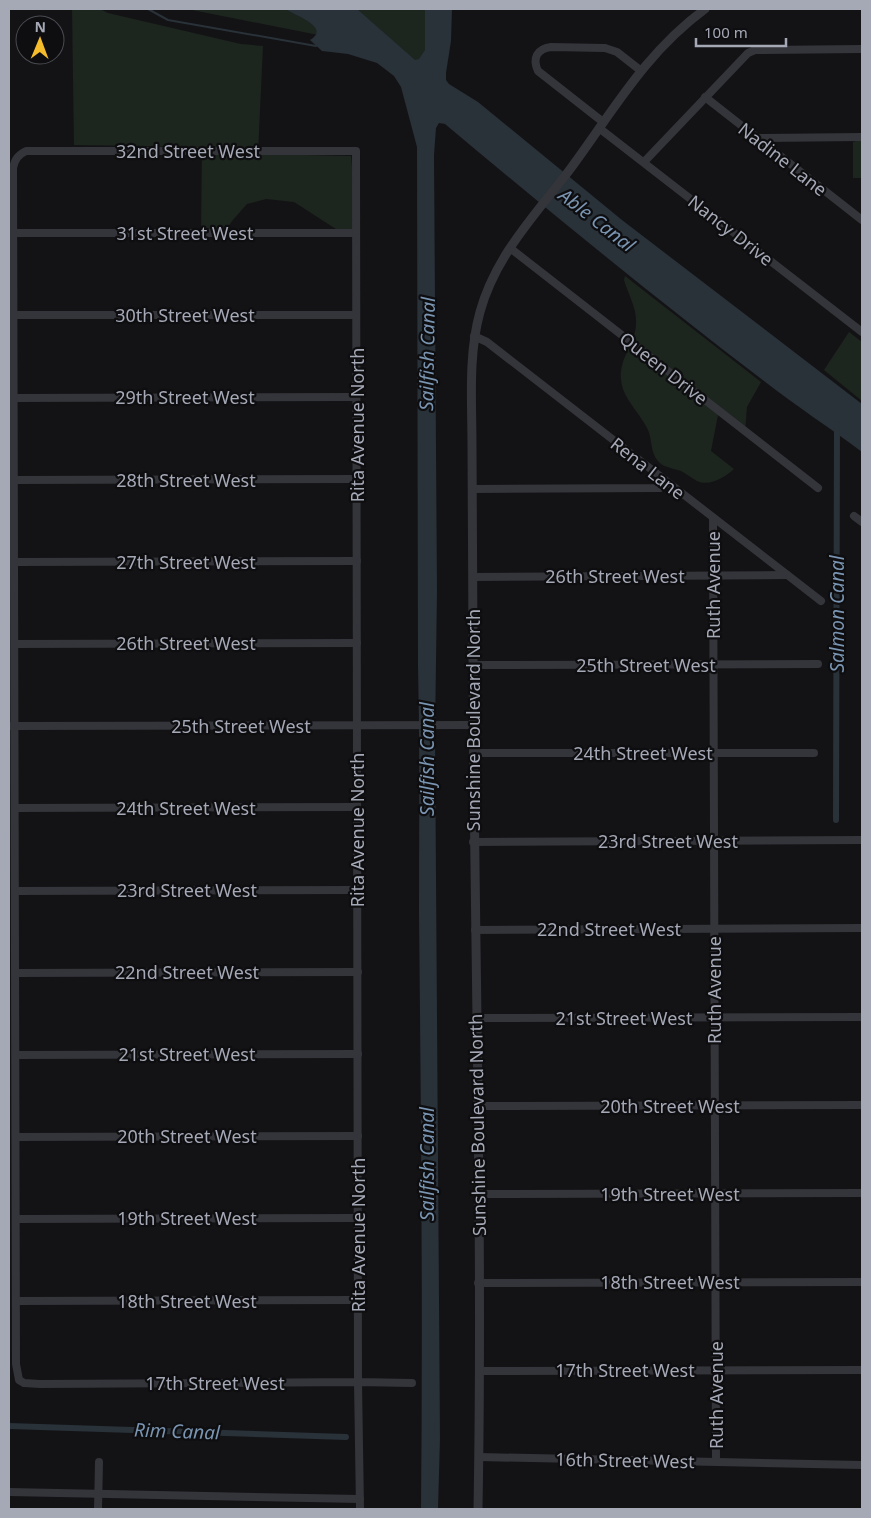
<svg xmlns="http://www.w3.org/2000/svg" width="871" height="1518" viewBox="0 0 871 1518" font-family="'Noto Sans',sans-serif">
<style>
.green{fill:#1d251f}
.water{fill:#293139}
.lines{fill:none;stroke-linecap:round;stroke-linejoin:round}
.stream{stroke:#293139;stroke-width:2}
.canal{stroke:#293139;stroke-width:6}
.minor{stroke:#34353a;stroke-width:8}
.tertiary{stroke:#34353a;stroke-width:9}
.labels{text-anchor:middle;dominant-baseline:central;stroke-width:4.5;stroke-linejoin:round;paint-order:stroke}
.street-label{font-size:18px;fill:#a5a9b6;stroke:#0e0e10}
.water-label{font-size:19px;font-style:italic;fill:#7a95b2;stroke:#0e0e10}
</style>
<rect width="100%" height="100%" fill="#131315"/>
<g class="green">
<polygon points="72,9 100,9 108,13 241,44 263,46 258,154 351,156 357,221 357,234 339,231 294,202 266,199 247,204 232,221 223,235 201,235 202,147 74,145"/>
<polygon points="187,9 432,9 424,86 374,46"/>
<polygon points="862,139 862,178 853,178 853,142"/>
<path d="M 625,276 L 761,382 L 747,407 L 745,432 L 718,415 L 711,451 L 734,469 C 725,477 710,487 697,481 C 691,478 687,474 681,471 C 675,469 664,467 660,463 C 649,453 653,438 647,428 C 641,416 627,401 623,389 C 614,360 636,347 636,323 C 637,308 628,294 624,280 Z"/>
<polygon points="849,332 862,342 862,401 824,370"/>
</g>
<path class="water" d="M 286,9 L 357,9 L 415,60 L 419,59 L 425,50 L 425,9 L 452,9 L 451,41 L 446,73 L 446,80 L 449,84 L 478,102 L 622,220 L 862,404 L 862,452 C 830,428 796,406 764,381 C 655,298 550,212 445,124 L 439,123 L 436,128 L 434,155 L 437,591 L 435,734 L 440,1439 L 438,1509 L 421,1509 C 423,1310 421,1112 419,913 C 419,831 420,749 418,667 L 417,147 L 401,87 L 394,76 L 377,63 L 348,54 L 322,51 L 310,40 C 332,27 293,15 286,9 Z"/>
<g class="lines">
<polyline class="stream" points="148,9 168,20 316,46"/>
<g class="canal">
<polyline points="836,820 837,424"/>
<polyline points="9,1426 346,1437"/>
</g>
<g class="minor">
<polyline points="705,97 862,220"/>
<path d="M 603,122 L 538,71 C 532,58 537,49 551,47 L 605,48 L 617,52 L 640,70"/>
<polyline points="599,128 862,332"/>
<polyline points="756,138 862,137"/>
<polyline points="644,162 748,53 755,50 862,49"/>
<polyline points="14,233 356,233"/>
<polyline points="510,248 818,488"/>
<polyline points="14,315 356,315"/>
<polyline points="474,336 487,342 821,601"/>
<polyline points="14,398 356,397"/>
<polyline points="15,480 357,479"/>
<polyline points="472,489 660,488 668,483"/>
<polyline points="854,516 862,522"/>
<polyline points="713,518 716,1462"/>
<polyline points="15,562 357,561"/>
<polyline points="473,577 787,575"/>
<polyline points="15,644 357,643"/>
<polyline points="473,665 818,664"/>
<polyline points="9,726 473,725"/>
<polyline points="473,753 814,753"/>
<polyline points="15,808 357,807"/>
<polyline points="473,842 862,840"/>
<polyline points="15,891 358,890"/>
<polyline points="475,930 862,928"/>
<polyline points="15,973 358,972"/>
<polyline points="476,1018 862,1017"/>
<polyline points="16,1055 358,1054"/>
<polyline points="477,1106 862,1105"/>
<polyline points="16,1137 358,1136"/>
<polyline points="478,1194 862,1193"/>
<polyline points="16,1219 358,1218"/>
<polyline points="478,1283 862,1282"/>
<polyline points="16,1301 358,1300"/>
<polyline points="479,1371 862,1370"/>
<polyline points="479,1457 862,1465"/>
<polyline points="9,1492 360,1499"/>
<polyline points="98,1509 99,1462"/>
<path d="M 360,1509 L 358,1382 L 356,151 L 26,151 C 18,155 15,159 13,168 L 16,1364 L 19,1380 L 24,1383 L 40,1384 L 358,1382 L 412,1383"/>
</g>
<path class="tertiary" d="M 478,1509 C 483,1221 474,933 473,644 C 473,578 472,512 472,446 C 472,402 468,355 480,312 C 495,257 534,216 568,172 C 612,113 644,54 705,9"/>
</g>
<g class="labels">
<g class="street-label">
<text x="188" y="151">32nd Street West</text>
<text transform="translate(783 159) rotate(38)">Nadine Lane</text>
<text transform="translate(731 230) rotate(38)">Nancy Drive</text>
<text x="185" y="233">31st Street West</text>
<text x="185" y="315">30th Street West</text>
<text transform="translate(664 368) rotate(38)">Queen Drive</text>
<text x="185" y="397">29th Street West</text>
<text transform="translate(357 425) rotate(-90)">Rita Avenue North</text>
<text transform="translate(648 468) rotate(38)">Rena Lane</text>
<text x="186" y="480">28th Street West</text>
<text x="186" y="562">27th Street West</text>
<text x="615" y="576">26th Street West</text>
<text transform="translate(713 585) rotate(-90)">Ruth Avenue</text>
<text x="186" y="643">26th Street West</text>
<text x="646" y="665">25th Street West</text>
<text transform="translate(473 720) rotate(-90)">Sunshine Boulevard North</text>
<text x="241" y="726">25th Street West</text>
<text x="643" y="753">24th Street West</text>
<text x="186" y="808">24th Street West</text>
<text transform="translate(357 830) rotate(-90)">Rita Avenue North</text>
<text x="668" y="841">23rd Street West</text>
<text x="187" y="890">23rd Street West</text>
<text x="609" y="929">22nd Street West</text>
<text x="187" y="972">22nd Street West</text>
<text transform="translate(714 990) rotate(-90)">Ruth Avenue</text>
<text x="624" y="1018">21st Street West</text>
<text x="187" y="1054">21st Street West</text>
<text x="670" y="1106">20th Street West</text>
<text transform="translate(477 1125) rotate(-91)">Sunshine Boulevard North</text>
<text x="187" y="1136">20th Street West</text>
<text x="670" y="1194">19th Street West</text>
<text x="187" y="1218">19th Street West</text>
<text transform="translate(358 1235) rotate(-90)">Rita Avenue North</text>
<text x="670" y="1282">18th Street West</text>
<text x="187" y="1301">18th Street West</text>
<text x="625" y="1370">17th Street West</text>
<text x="215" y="1383">17th Street West</text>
<text transform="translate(716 1395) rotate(-90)">Ruth Avenue</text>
<text transform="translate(625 1460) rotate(1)">16th Street West</text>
</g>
<g class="water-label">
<text transform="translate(597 220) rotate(38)">Able Canal</text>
<text transform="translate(427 354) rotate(-89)">Sailfish Canal</text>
<text transform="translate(837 614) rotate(-90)">Salmon Canal</text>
<text transform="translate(427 759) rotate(-90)">Sailfish Canal</text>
<text transform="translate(427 1164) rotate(-90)">Sailfish Canal</text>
<text transform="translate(177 1431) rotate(2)">Rim Canal</text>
</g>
</g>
<rect width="871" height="1518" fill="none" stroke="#a5a9b6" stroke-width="20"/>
<g transform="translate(40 40) rotate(1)"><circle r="24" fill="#0e0e10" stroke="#4a4c52"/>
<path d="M0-4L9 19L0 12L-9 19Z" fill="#f5bc2b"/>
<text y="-8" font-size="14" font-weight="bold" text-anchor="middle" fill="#a5a9b6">N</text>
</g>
<path d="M696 38v8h90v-8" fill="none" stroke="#a5a9b6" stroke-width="2.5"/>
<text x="704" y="38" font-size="15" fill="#a5a9b6" stroke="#0e0e10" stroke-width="4" paint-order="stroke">100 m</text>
</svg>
